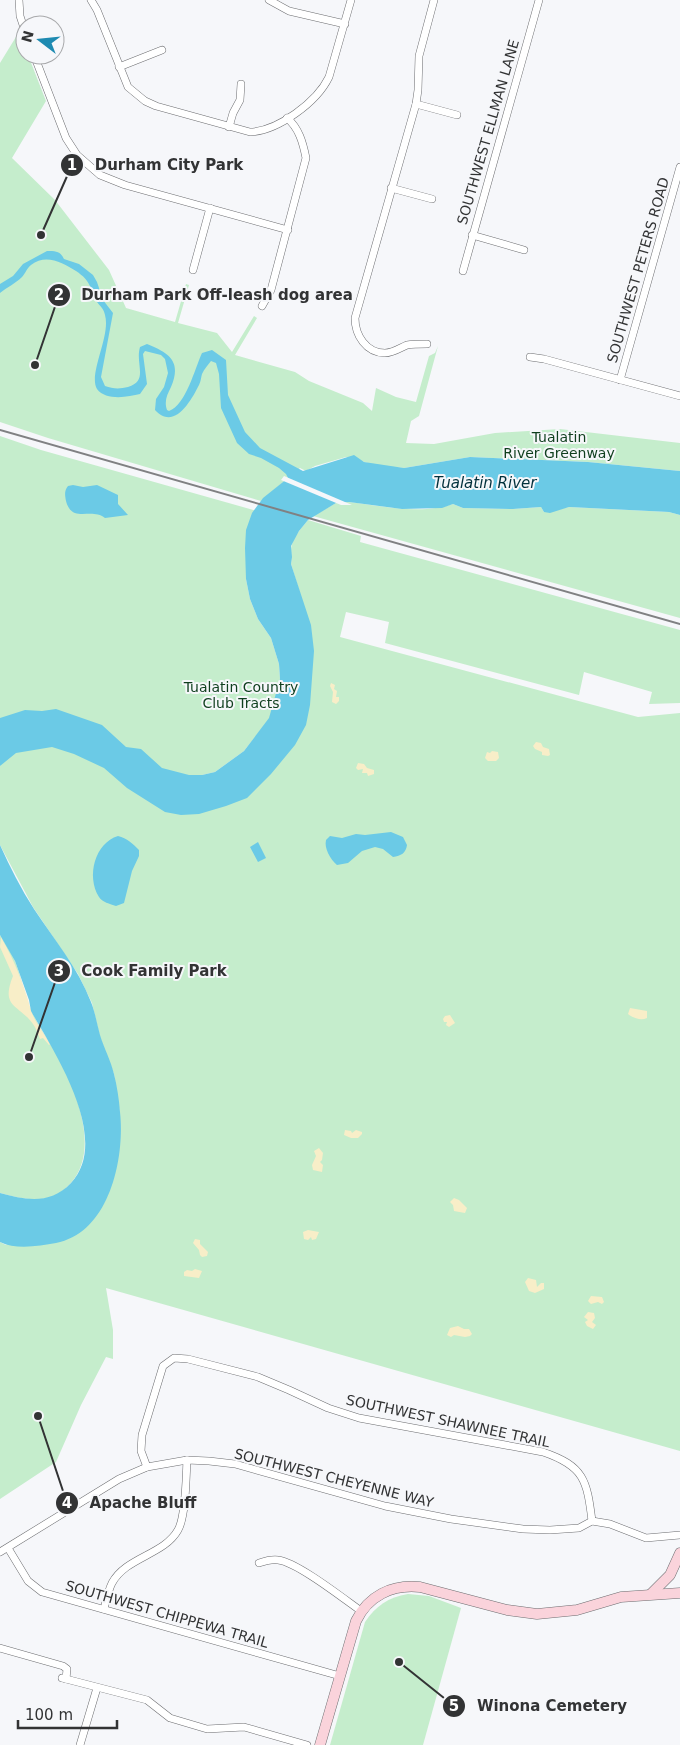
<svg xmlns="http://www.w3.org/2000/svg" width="680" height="1745" viewBox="0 0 680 1745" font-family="'DejaVu Sans',sans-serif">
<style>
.green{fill:#c5edcc}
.sand{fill:#f8eec8}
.water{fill:#6bcae6}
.pier{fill:#f6f7fa}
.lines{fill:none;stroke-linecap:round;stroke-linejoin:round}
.street-casing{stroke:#6c6d70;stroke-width:8}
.secondary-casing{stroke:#6c6d70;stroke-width:11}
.street{stroke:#fff;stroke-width:7}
.secondary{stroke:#fad3db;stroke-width:10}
.rail{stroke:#808183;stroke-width:2}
.labels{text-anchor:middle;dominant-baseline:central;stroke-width:4;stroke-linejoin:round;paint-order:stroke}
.street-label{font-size:14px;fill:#323334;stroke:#f6f7fa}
.park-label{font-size:14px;fill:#0f3f1e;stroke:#f6f7fa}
.water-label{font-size:15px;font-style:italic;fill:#02313d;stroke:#f6f7fa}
.leader{fill:none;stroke:#323334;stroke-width:2}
.callout-dot{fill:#323334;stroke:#f6f7fa;stroke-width:2}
.mark-label{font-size:15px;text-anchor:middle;font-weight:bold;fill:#fff}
.callout-label{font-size:15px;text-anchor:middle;font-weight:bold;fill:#323334;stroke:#f6f7fa;stroke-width:4;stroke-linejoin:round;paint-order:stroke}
</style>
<rect width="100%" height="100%" fill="#f6f7fa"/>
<g class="green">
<polygon points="19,32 25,47 25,55 28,55 46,101 12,158 55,200 109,270 126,308 175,322 186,284 189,285 178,323 217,333 232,352 254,316 257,318 235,355 295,372 309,381 363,403 372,411 376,388 396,397 416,402 429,356 435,353 438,346 419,416 411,421 406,443 434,444 495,433 560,429 680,443 680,471 588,462 470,457 404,468 379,466 346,457 315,466 306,471 300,468 261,501 48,438 0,422 0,63"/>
<path d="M 0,436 L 41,450 L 257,511 L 246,579 L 250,599 L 258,619 L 271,638 L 279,664 L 280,679 L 276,695 L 270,718 L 244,751 L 215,772 L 202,775 L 189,775 L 205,780 L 245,752 L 271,718 L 311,629 L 291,564 C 292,558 290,550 292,544 C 295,535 302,527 308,520 L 361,536 L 360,542 L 680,630 L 680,703 L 649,704 L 652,692 L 584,672 L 579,695 L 385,643 L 389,622 L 346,612 L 340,637 L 638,717 L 680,713 L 680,1451 L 106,1288 L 113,1330 L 113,1359 L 106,1357 L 81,1405 L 56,1462 L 0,1499 L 0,1242 L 6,1245 L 120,1141 L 120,1114 L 114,1074 L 100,1037 L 92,1003 L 78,974 L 33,907 L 0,845 L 0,766 L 2,762 L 0,759 Z"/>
<path d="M 349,502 C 383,506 421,515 453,504 L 463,508 L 513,509 L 541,507 L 544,512 L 569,507 L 669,512 L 680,515 L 680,618 L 313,516 L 336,503 Z"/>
<path d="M 0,935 C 5,943 11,952 15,961 C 22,978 24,996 32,1012 C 42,1033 56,1051 66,1072 C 80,1103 98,1154 70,1184 C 50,1206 27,1200 0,1193 Z"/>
<path d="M 408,1594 L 429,1596 L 461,1608 L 423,1745 L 330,1745 L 365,1622 C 376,1606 388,1597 408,1594 Z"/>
</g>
<g class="sand">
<polygon points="331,683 335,685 334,689 337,691 336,697 339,697 339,701 336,704 332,702 333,692 330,686"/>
<polygon points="536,742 541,743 543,747 549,749 550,755 548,756 542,755 542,752 535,749 533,746"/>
<polygon points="492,751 498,752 499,758 496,761 488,761 485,758 487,752 490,753"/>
<polygon points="358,763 364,764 367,768 374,770 374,774 368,776 367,773 362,773 363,769 358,770 356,768"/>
<path d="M 1,937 C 15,962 23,982 31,1010 C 34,1021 44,1033 50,1044 L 49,1045 L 43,1038 L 40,1039 C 38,1034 36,1028 33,1024 C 19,1004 0,1008 13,976 L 0,947 Z"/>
<path d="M 630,1008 L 647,1011 L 647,1018 C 641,1021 633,1018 628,1014 Z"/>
<polygon points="450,1015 455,1023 449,1027 446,1025 447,1022 444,1022 443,1019 445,1016"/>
<polygon points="345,1130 351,1131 352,1133 356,1130 362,1132 362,1134 358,1138 351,1138 344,1135"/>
<polygon points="319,1148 323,1153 322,1160 320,1162 323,1165 322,1172 313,1170 312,1165 316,1156 314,1151"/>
<polygon points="454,1198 459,1200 467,1208 465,1213 454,1211 453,1205 450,1202"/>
<polygon points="308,1230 319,1232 316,1239 312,1240 311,1237 308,1240 304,1239 303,1232"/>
<polygon points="195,1239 200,1240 200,1244 208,1252 207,1256 202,1257 200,1255 199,1250 193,1243"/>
<polygon points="195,1269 202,1271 199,1278 184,1276 184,1272 187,1270 192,1271"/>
<polygon points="528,1278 536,1280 537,1287 541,1283 544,1283 544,1289 535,1293 529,1291 525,1282"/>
<polygon points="591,1296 602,1297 604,1302 602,1304 598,1302 591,1304 588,1301"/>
<polygon points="588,1312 594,1313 595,1318 592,1322 596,1325 593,1329 587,1326 585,1322 588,1320 584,1317"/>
<polygon points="458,1326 464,1329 469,1329 472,1334 470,1336 465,1337 454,1335 451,1337 447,1335 450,1328"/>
</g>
<g class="water">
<path d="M 47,251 C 56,251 60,251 64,259 L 79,264 L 93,275 L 97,282 L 103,300 L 113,313 L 101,377 L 105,386 C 113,389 120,389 128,387 C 149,381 135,364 140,347 L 147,344 C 169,353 182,361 171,387 C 167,395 164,401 167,410 L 169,411 C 186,405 195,368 202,353 L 212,350 L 226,360 L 228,395 L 245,432 L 260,448 L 303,471 L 354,455 L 364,462 L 404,468 L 470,457 L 588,462 L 680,471 L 680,515 L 669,512 L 569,507 L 550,513 L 544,512 L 541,507 L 513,509 L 463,508 L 453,504 L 442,508 L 402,509 L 349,502 L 336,503 L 308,520 L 299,531 L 291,546 L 292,557 L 291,564 L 311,625 L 314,651 L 310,705 L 306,725 L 295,745 L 271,774 L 247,798 L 226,806 L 199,814 L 181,815 L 165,812 L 127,788 L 104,768 L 74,754 L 52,747 L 16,753 L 0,766 L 0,718 L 25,710 L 42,711 L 56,709 L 102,725 L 126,747 L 141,749 L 162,768 L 189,775 L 202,775 L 215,772 L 244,751 L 269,718 L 280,679 L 279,664 L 271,638 L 258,619 L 250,599 L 246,579 L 245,548 L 246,530 L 252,513 L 263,498 L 288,478 L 286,474 L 279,468 L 261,458 L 249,454 L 237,443 L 221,408 L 219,374 L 216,363 L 211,361 C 208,365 204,369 202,374 C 201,377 201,381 199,385 C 191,401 174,431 155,410 L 156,399 L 164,387 L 168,373 L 165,359 L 161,355 L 145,351 L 143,354 L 147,384 L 140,394 C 128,397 106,401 97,389 C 88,374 111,336 105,315 C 104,309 100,306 97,302 C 90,288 91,281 76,271 C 63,263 46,253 31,265 C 27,268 25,274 22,277 C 15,284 7,287 0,293 L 0,284 L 13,276 L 23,264 Z"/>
<path d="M 73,485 L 83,487 L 97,485 L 118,495 L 118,504 L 128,515 L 105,518 C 91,507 72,524 66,501 C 65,495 64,491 68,486 Z"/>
<path d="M 391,832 L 403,837 L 407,845 C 406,853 401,856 393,857 L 383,849 L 375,847 L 362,851 L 348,863 L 337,865 C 330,859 324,848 326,840 L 330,836 L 342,838 L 356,834 L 365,835 Z"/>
<path d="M 118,836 C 127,838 133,844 139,850 L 139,856 L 132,871 L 124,903 L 116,906 C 110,904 102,902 99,897 C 86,876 95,843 118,836 Z"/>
<polygon points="258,842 266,858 258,862 250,847"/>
<path d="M 0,845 C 10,867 21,889 34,909 C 54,939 78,968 91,1002 C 95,1012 97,1024 100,1035 C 104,1048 111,1061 114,1074 C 117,1086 119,1099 120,1112 C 125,1157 110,1233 56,1243 C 39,1246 16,1250 0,1242 L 0,1193 C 26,1200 50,1205 71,1183 C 112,1139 54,1052 31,1011 L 29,1000 L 15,961 L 0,935 Z"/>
</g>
<polygon class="pier" points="284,476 352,505 341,505 281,480"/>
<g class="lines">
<defs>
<g id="street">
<polyline points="19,0 20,16 25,31"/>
<path d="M 91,0 L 97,10 L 128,87 L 145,101 L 156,106 L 250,132 C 278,131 317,102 329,77 L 351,0"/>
<polyline points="269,0 289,11 345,24"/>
<polyline points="34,55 66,138 77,155 100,175 125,185 288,230"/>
<polyline points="119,67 162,50"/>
<polyline points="416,104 457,115"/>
<polyline points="229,127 233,113 240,100 241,84"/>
<polyline points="391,188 432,199"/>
<polyline points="472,235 524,250"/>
<polyline points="193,270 210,208"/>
<polyline points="463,271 539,0"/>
<path d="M 262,306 L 271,290 L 306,158 C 303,143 299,128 287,118"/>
<path d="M 427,344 C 421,344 413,344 407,345 C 400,348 393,353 385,353 C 366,353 355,335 355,318 L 416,104 L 418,90 L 419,56 L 434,0"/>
<polyline points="530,357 544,359 680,396"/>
<polyline points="620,380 680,167"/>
<path d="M 147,1467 L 141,1451 L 142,1435 L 163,1366 L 174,1358 L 188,1359 L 258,1377 L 289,1390 L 328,1408 L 359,1418 L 543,1452 C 584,1466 587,1480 592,1521"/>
<polyline points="8,1548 28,1581 42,1592 340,1676"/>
<polyline points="0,1552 119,1479 147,1467 187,1460 209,1461 235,1464 385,1506 451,1519 523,1529 550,1530 579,1528 592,1521 610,1524 646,1538 680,1535"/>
<path d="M 259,1563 C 265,1561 271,1559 278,1560 C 297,1562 344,1599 361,1611"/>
<path d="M 104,1609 C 106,1601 108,1591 112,1583 C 126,1557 164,1555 178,1530 C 186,1516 186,1477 187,1460"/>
<polyline points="0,1648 63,1666 67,1669 66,1679"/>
<polyline points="62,1678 147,1700 170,1718 207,1729 244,1727 307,1745"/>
<polyline points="80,1745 97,1688"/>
</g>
<g id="secondary">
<polyline points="651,1594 670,1575 680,1553"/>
<path d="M 320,1745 L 356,1621 C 368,1596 392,1584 420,1587 L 507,1610 L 537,1614 L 577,1610 L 621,1597 L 680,1593"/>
</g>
</defs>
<use href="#street" class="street-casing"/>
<use href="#secondary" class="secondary-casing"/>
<use href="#street" class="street"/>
<use href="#secondary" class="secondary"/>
<polyline class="rail" points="0,430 680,624"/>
</g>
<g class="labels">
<g class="street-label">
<text transform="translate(488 132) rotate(-74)">SOUTHWEST ELLMAN LANE</text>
<text transform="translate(638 270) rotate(-74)">SOUTHWEST PETERS ROAD</text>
<text transform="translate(448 1421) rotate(12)">SOUTHWEST SHAWNEE TRAIL</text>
<text transform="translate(334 1478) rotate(14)">SOUTHWEST CHEYENNE WAY</text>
<text transform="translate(167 1614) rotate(16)">SOUTHWEST CHIPPEWA TRAIL</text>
</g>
<g class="park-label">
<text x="559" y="437">Tualatin<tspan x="559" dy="16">River Greenway</tspan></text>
<text x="241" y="687">Tualatin Country<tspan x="241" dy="16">Club Tracts</tspan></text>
</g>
<g class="water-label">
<text x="485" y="483">Tualatin River</text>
</g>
</g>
<path class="leader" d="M41 235L72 165M35 365L59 295M29 1057L59 971M38 1416L67 1503M399 1662L454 1706"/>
<g class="callout-dot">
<circle cx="41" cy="235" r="5"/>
<circle cx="35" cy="365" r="5"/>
<circle cx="29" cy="1057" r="5"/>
<circle cx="38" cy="1416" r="5"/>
<circle cx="399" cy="1662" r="5"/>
<circle cx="72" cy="165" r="12"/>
<circle cx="59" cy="295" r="12"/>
<circle cx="59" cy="971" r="12"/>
<circle cx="67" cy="1503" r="12"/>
<circle cx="454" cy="1706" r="12"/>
</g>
<g class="mark-label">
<text x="72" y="170">1</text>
<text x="59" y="300">2</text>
<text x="59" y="976">3</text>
<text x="67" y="1508">4</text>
<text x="454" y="1711">5</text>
</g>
<g class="callout-label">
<text x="169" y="170">Durham City Park</text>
<text x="217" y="300">Durham Park Off-leash dog area</text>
<text x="154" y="976">Cook Family Park</text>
<text x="143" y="1508">Apache Bluff</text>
<text x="552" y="1711">Winona Cemetery</text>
</g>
<g transform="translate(40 40) rotate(286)"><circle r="24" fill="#f6f7fa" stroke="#a8a9ab"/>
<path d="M0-4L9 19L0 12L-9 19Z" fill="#1e8ab1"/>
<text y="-8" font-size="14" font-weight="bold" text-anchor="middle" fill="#323334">N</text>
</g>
<path d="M18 1720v8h99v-8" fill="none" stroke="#323334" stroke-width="2.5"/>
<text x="25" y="1720" font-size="15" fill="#323334" stroke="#f6f7fa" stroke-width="4" paint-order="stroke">100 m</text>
</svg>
